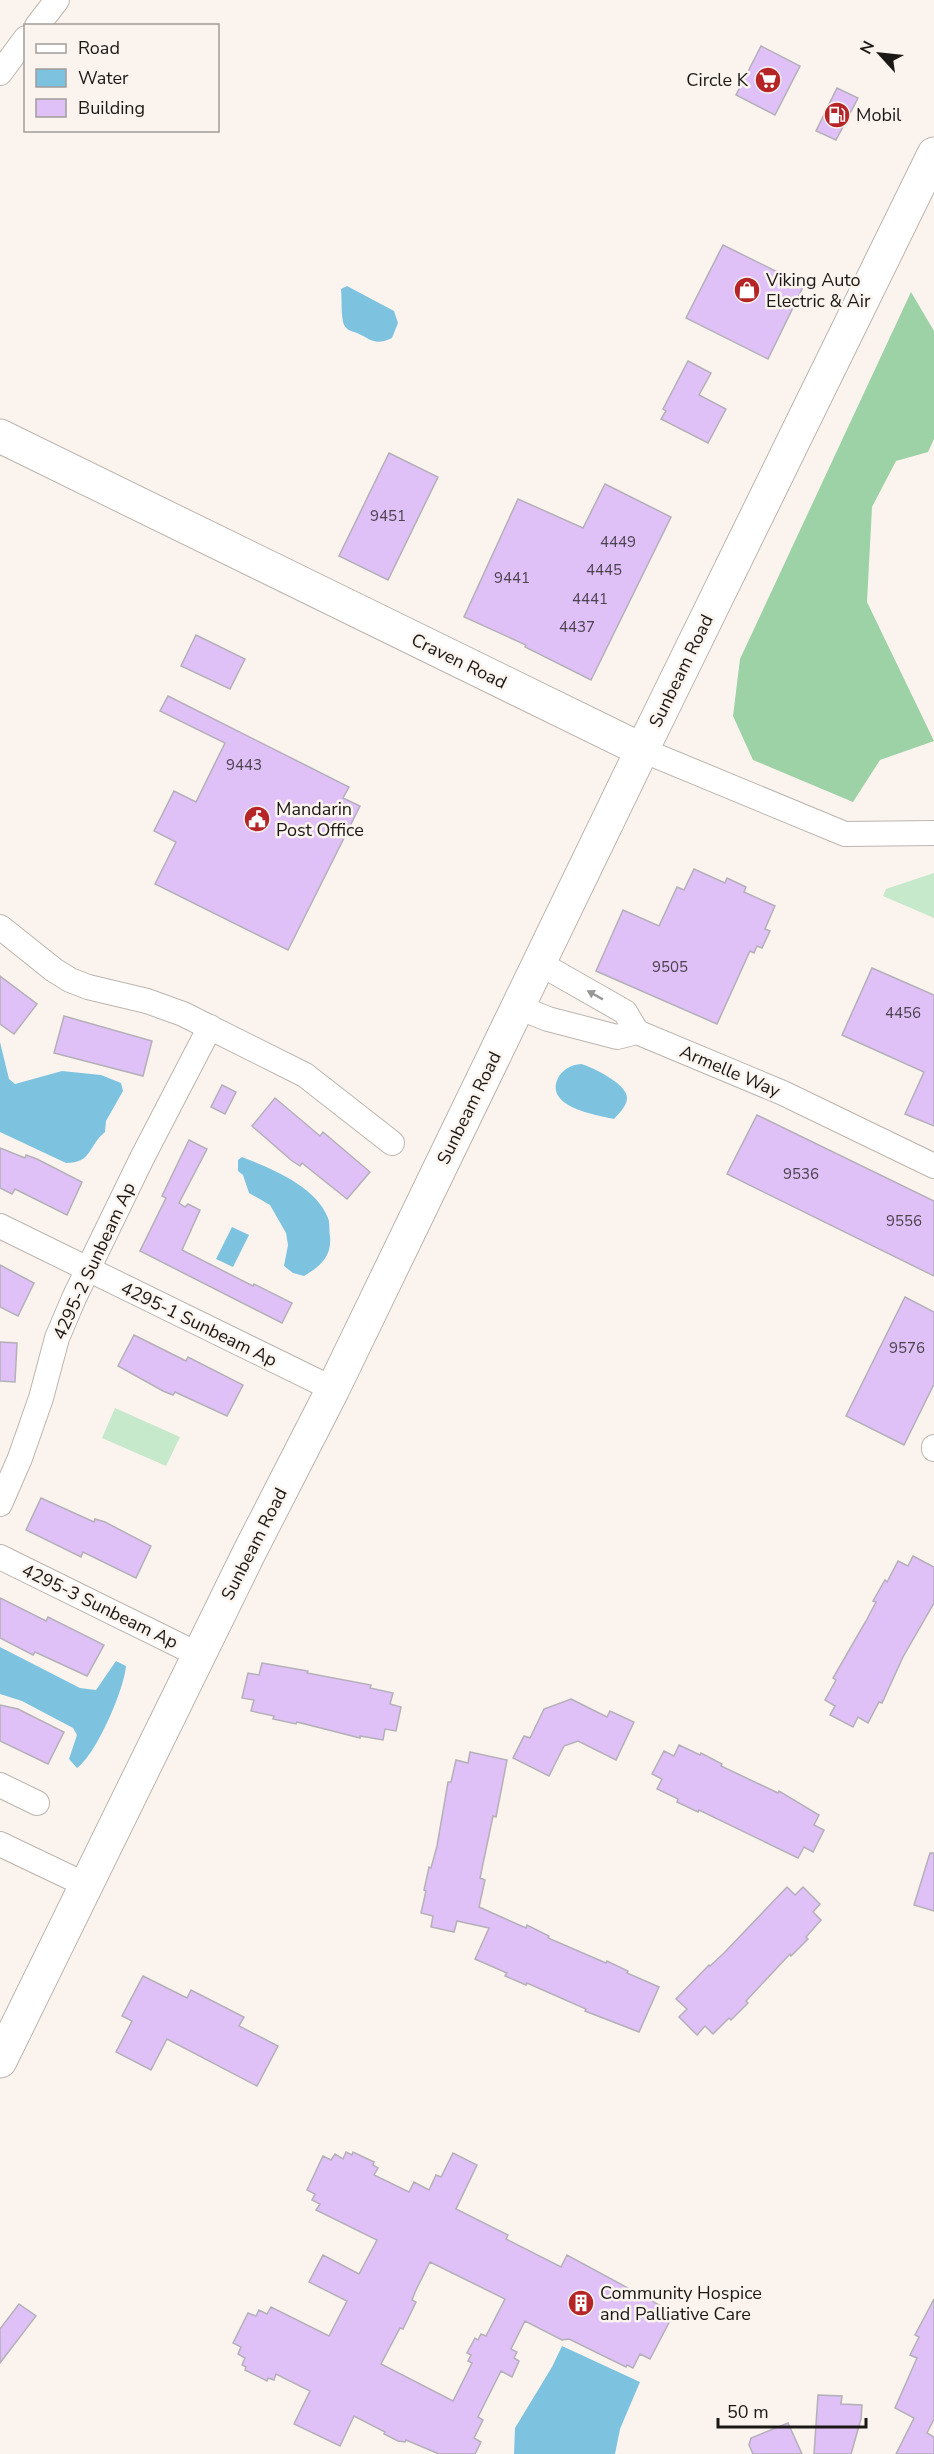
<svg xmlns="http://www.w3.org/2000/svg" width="934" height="2454" viewBox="0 0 934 2454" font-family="'Nunito Sans',sans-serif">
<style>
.green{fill:#c6e8cb}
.forest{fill:#9dd1a6}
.water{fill:#7dc3e0}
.building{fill:#dfc1f8;stroke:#b4b0b8;stroke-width:1.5;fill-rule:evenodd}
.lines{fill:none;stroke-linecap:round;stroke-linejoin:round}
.street-casing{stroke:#bcb5af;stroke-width:26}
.secondary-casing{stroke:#bcb5af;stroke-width:35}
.street{stroke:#fff;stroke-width:24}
.secondary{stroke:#fff;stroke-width:33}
.oneway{fill:#989796}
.labels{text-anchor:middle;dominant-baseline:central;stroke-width:5;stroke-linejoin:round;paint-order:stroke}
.number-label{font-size:15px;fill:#4c424e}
.poi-label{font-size:18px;fill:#1b1816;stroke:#fbf4ee;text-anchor:start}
.street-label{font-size:18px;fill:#1b1816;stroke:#fbf4ee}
</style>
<rect width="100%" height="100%" fill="#fbf4ee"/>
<g class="green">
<polygon points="934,873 934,918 883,896 886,889"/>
<polygon points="115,1408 180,1437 166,1466 102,1438"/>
</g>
<polygon class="forest" points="911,292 934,331 934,439 928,452 896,461 872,507 867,602 934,741 880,760 853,802 753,760 733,716 740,659"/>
<g class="water">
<path d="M 347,286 L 394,311 L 398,323 L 392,338 C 375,346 372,340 357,333 C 351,331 345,330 343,322 C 341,312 342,299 341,289 Z"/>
<path d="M 0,1042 L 9,1079 L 15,1084 L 62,1071 L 101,1075 L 121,1083 L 123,1091 L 106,1121 L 105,1132 C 88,1146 92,1163 66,1163 L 0,1132 Z"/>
<path d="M 581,1064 C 593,1067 629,1085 627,1099 C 626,1107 619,1113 614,1119 C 596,1115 544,1107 558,1078 C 563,1069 571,1065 581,1064 Z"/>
<path d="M 242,1157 C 270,1168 316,1186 328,1218 C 330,1223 329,1230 330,1236 C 332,1256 321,1266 304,1276 L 293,1273 L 284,1266 L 288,1245 L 286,1233 L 270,1205 L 249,1193 L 243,1175 L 238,1171 L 238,1160 Z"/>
<polygon points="232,1227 249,1235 233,1267 216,1259"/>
<path d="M 0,1647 L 80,1688 L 96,1690 L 116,1661 L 126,1666 C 124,1690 96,1755 77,1768 L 69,1759 L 77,1735 L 73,1728 L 22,1701 L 0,1694 Z"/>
<polygon points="562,2346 640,2382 620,2429 615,2454 514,2454 515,2428 552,2367"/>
</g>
<g class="building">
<polygon points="761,46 800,66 775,115 736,95"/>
<polygon points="837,88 858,98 836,140 816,131"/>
<polygon points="723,245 804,285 768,359 686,318"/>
<polygon points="688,361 711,373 699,395 726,409 708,443 661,419 666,411 663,409"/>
<polygon points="389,453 438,477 388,580 339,556"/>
<polygon points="605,484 671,517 591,680 525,647 526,645 464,617 518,499 583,528"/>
<polygon points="196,635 245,659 230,689 181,666"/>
<polygon points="168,696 349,787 343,798 360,806 288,950 155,884 176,842 154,831 174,791 196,802 225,743 160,711"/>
<polygon points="694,869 725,883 727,878 746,887 744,892 775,906 765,929 770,931 762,948 757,946 754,953 750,951 717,1024 596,971 623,910 659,926 677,887 684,890"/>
<polygon points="872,968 934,995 934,1126 905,1114 924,1072 842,1035"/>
<polygon points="0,976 37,1004 14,1034 0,1024"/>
<polygon points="64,1016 152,1041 143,1076 54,1053"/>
<polygon points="222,1085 236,1092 225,1114 211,1107"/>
<polygon points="275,1098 320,1136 323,1132 370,1172 347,1199 302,1163 300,1166 291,1160 252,1126"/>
<polygon points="757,1115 934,1201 934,1276 727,1174"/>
<polygon points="189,1140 207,1149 179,1203 185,1207 188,1204 200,1210 182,1250 253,1286 254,1284 292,1303 282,1323 140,1251 166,1198 162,1196"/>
<polygon points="0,1148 25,1158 26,1155 37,1159 82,1182 67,1215 15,1189 12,1194 0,1188"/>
<polygon points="0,1265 34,1283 18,1316 0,1307"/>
<polygon points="905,1297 934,1312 934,1384 904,1445 846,1416"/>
<polygon points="134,1335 186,1361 188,1357 243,1385 227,1416 175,1392 173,1395 163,1391 118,1366"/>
<polygon points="0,1342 17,1343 15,1382 0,1381"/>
<polygon points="41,1498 94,1522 95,1519 105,1522 151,1546 136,1578 83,1552 81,1557 26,1530"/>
<polygon points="913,1556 934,1567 934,1603 903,1657 882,1703 879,1702 868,1723 858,1717 853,1727 830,1715 835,1706 825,1700 836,1680 833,1678 866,1621 876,1602 873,1601 885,1580 887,1582 898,1561 908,1566"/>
<polygon points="0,1598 46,1621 48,1617 104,1645 87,1676 35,1652 33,1655 0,1638"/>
<polygon points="262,1663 308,1671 307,1673 371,1685 370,1688 393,1693 390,1704 401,1707 396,1731 385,1729 383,1740 360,1736 360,1738 297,1722 296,1724 273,1719 274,1716 251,1711 254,1700 242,1698 248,1673 259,1675"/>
<polygon points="571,1699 607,1717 610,1711 634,1722 616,1760 578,1741 564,1746 549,1776 513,1758 524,1736 530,1738 544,1709"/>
<polygon points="0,1705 18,1709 64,1732 48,1764 0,1741"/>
<polygon points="679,1745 700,1755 701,1753 722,1764 721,1766 778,1793 779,1791 819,1815 814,1825 824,1830 813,1852 804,1847 798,1858 699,1810 698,1812 677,1802 678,1799 657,1789 662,1779 652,1774 664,1751 674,1756"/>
<polygon points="470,1752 507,1760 496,1817 493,1816 480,1878 485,1880 479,1907 526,1928 527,1925 549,1936 548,1938 606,1963 607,1961 628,1971 627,1973 659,1987 639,2032 585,2011 586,2009 527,1983 526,1985 505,1976 507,1973 475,1959 489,1928 457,1921 454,1932 431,1927 433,1916 421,1913 426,1891 424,1890 429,1867 431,1868 437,1846 448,1782 451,1782 456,1760 468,1763"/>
<polygon points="930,1853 934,1853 934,1911 914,1905"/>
<polygon points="787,1887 795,1895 803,1887 820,1904 813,1912 821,1920 806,1937 808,1939 791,1956 790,1954 746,2001 748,2003 731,2020 729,2018 713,2034 705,2026 697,2035 679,2017 687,2009 676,1999 709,1965 710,1966 724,1953"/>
<polygon points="143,1976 187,1998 191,1990 244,2017 239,2026 278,2046 257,2086 167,2039 151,2070 116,2052 132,2021 122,2016"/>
<path d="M 346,2152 L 352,2155 L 353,2152 L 374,2162 L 373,2165 L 378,2168 L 374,2175 L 409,2192 L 414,2182 L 429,2190 L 436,2175 L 441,2177 L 453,2153 L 477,2165 L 456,2209 L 508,2235 L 506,2239 L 561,2267 L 567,2255 L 674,2313 L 650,2359 L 640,2354 L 633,2368 L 627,2365 L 626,2367 L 569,2339 L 562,2340 L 525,2321 L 511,2349 L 517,2352 L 514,2358 L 519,2361 L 512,2377 L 501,2371 L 478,2417 L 483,2420 L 474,2438 L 481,2442 L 475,2454 L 439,2454 L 406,2440 L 405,2442 L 398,2441 L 384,2434 L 385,2432 L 354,2416 L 340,2446 L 294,2424 L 310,2391 L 276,2374 L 274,2380 L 268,2378 L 267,2381 L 245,2370 L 246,2367 L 242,2365 L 245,2358 L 238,2354 L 241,2347 L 233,2343 L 248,2313 L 256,2316 L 259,2310 L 267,2314 L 271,2307 L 329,2336 L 347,2301 L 309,2282 L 323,2255 L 359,2274 L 377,2240 L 316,2210 L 320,2204 L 312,2200 L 315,2194 L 307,2190 L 323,2156 L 331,2160 L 335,2154 L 343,2159 ZM 430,2262 L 505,2299 L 486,2336 L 481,2334 L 478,2340 L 475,2338 L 467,2353 L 471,2355 L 468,2361 L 472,2363 L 453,2401 L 381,2364 L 400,2328 L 403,2329 L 416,2302 L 412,2300 L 416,2290 Z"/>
<polygon points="934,2299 934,2419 927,2433 934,2437 934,2454 896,2454 914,2418 895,2408 917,2358 910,2355 919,2337 915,2335"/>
<polygon points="19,2304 36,2316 0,2363 0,2329"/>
<polygon points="818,2395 842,2396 841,2404 862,2405 861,2419 851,2454 814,2454"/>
<polygon points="788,2423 802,2454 753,2454 749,2445 751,2438"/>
</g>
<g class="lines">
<defs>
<g id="street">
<polyline points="37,26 57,0"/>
<polyline points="0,73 26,38"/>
<polyline points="642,750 845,834 934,833"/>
<polyline points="0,927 54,970 70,980 88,987 147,1001 183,1014 305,1075 392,1143"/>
<polyline points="539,963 625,1012 637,1032"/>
<polyline points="518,1007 548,1019 617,1037 637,1032 783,1093 934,1166"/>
<polyline points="0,1226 333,1389"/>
<polyline points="934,1447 934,1449"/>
<polyline points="0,1504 20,1458 41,1398 57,1338 74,1298 142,1158 210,1027"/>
<polyline points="0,1557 199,1655"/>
<polyline points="0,1785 37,1803"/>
<polyline points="0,1844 86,1885"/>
</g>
<g id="secondary">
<polyline points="0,436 642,750"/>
<polyline points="0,2061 249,1553 333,1389 642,750 934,154"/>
</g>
</defs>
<use href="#street" class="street-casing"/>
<use href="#secondary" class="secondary-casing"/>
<use href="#street" class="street"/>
<use href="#secondary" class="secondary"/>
</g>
<defs><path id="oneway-solid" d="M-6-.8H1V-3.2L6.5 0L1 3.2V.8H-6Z" transform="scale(1.5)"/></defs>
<use class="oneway" href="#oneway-solid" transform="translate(595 995) rotate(-151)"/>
<defs>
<symbol id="supermarket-disc" viewBox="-11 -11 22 22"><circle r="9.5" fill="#b52527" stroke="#fbf4ee"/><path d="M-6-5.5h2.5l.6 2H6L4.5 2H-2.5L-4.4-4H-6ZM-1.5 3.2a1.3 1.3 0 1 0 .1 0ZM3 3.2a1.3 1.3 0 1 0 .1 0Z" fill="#fff"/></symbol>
<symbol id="fuel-disc" viewBox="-11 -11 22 22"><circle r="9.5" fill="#b52527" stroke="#fbf4ee"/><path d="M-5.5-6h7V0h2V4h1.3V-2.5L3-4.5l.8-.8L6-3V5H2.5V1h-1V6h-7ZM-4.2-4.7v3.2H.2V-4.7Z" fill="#fff"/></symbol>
<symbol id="shop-disc" viewBox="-11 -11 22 22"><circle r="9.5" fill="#b52527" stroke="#fbf4ee"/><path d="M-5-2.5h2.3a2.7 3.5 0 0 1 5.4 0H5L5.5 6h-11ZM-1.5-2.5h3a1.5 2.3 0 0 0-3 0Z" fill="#fff"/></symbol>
<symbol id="civic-disc" viewBox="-11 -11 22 22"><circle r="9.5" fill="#b52527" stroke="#fbf4ee"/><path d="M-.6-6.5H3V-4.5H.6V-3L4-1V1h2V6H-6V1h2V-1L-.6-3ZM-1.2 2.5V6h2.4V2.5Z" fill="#fff"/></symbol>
<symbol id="building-disc" viewBox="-11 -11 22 22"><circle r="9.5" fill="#b52527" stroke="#fbf4ee"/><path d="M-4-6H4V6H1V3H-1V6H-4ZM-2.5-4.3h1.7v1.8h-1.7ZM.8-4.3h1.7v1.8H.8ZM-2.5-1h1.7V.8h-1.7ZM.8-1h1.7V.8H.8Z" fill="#fff"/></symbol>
</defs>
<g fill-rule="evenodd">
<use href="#supermarket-disc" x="753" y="65" width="30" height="30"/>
<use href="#fuel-disc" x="822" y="100" width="30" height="30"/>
<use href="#shop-disc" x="732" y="275" width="30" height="30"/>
<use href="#civic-disc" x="242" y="804" width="30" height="30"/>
<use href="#building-disc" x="566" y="2288" width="30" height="30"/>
</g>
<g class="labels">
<g class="number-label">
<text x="388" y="516">9451</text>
<text x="618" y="542">4449</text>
<text x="604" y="570">4445</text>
<text x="512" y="578">9441</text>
<text x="590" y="599">4441</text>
<text x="577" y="627">4437</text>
<text x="244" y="765">9443</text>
<text x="670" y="967">9505</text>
<text x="903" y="1013">4456</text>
<text x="801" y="1174">9536</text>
<text x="904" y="1221">9556</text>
<text x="907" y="1348">9576</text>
</g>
<g class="poi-label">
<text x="748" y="80" text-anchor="end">Circle K</text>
<text x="856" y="115">Mobil</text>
<text x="766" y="280">Viking Auto<tspan x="766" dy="21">Electric &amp; Air</tspan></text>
<text x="276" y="809">Mandarin<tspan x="276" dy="21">Post Office</tspan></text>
<text x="600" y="2293">Community Hospice<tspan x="600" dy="21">and Palliative Care</tspan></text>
</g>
<g class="street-label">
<text transform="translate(459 661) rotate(26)">Craven Road</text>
<text transform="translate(681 671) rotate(-64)">Sunbeam Road</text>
<text transform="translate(730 1071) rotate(23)">Armelle Way</text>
<text transform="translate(469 1108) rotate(-64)">Sunbeam Road</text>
<text transform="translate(94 1261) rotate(-65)">4295-2 Sunbeam Ap</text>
<text transform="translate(199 1324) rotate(26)">4295-1 Sunbeam Ap</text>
<text transform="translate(254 1544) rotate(-63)">Sunbeam Road</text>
<text transform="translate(100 1606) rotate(26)">4295-3 Sunbeam Ap</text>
</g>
</g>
<rect x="24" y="24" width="195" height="108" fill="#fbf4ee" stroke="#a19c98" stroke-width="1.5"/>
<rect x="36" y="44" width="30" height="9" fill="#ffffff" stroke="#a19c98" stroke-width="1.5"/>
<text x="78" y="54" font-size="18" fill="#1b1816">Road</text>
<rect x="36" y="69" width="30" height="18" fill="#7dc3e0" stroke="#a19c98" stroke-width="1.5"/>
<text x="78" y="84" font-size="18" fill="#1b1816">Water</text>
<rect x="36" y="99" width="30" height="18" fill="#dfc1f8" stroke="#a19c98" stroke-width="1.5"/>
<text x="78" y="114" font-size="18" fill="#1b1816">Building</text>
<g transform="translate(880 54) rotate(297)" stroke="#fbf4ee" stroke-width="4.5" paint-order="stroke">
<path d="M0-4.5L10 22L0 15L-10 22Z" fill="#1b1816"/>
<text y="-9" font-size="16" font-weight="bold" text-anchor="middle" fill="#1b1816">N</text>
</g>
<path d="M718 2418v9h148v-9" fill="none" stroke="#1b1816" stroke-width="3"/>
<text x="727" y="2418" font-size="18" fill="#1b1816" stroke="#fbf4ee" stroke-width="4.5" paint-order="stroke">50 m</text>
</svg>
